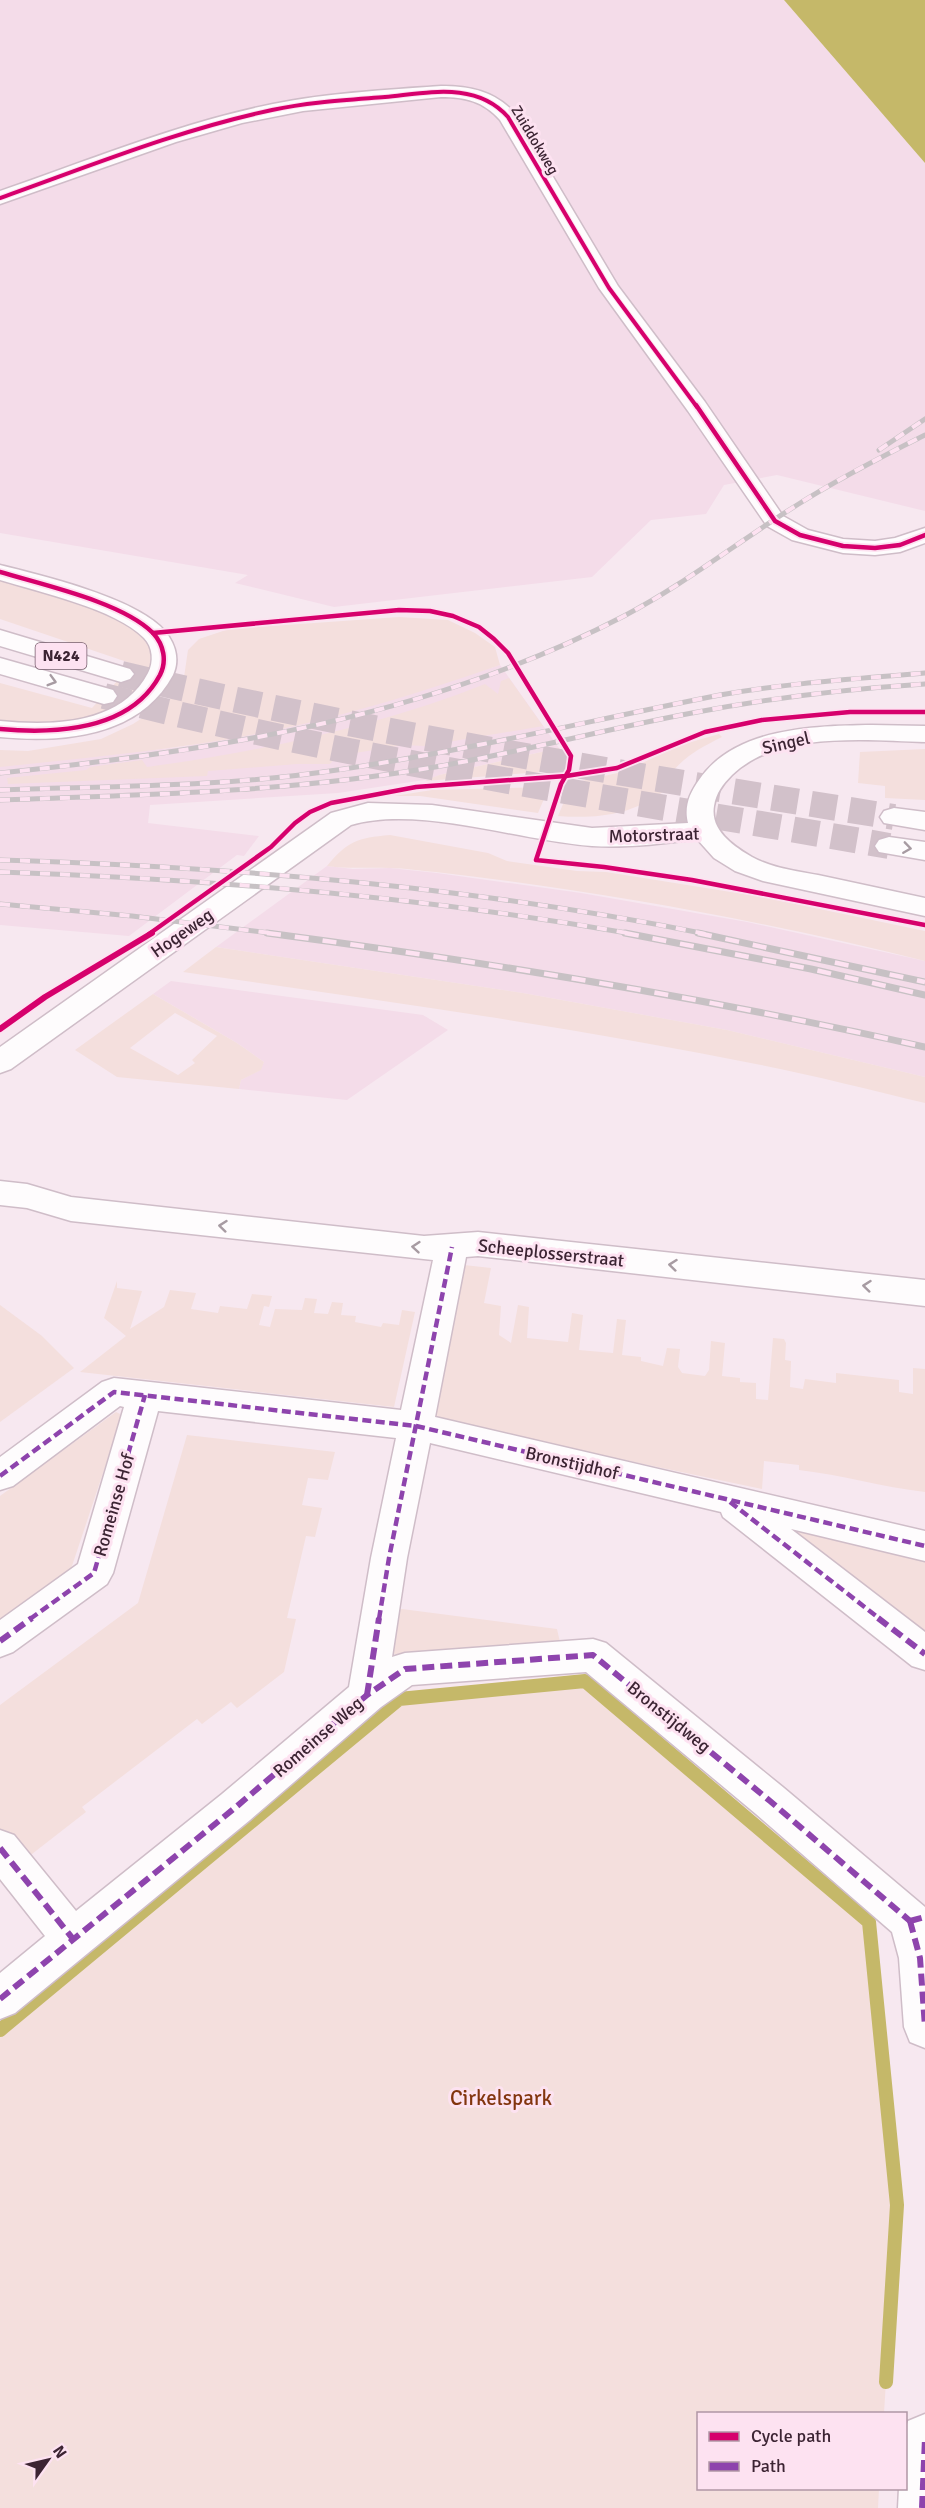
<svg xmlns="http://www.w3.org/2000/svg" width="925" height="2508" viewBox="0 0 925 2508" font-family="Signika,sans-serif">
<style>
.built{fill:#f4dce9}
.green{fill:#f4dfdd;fill-rule:evenodd}
.water{fill:#c5b869}
.lines{fill:none;stroke-linecap:round;stroke-linejoin:round}
.stream{stroke:#c5b869;stroke-width:14}
.highway-tunnel{stroke:#d2c1ca;stroke-width:26;stroke-dasharray:26 13;stroke-linecap:butt}
.minor-casing{stroke:#cfbdc8;stroke-width:3}
.major-casing{stroke:#cfbdc8;stroke-width:3}
.highway-casing{stroke:#cfbdc8;stroke-width:3}
.minor{fill:#fefcfd;fill-rule:evenodd}
.major{fill:#fefcfd;fill-rule:evenodd}
.highway{fill:#fefcfd;fill-rule:evenodd}
.rail-far1-casing{stroke:#c7c1c4;stroke-width:5}
.rail-casing{stroke:#c7c1c4;stroke-width:7}
.rail-far1{stroke:#fde2f1;stroke-width:4;stroke-dasharray:10;stroke-linecap:butt}
.rail{stroke:#fde2f1;stroke-width:4.5;stroke-dasharray:14;stroke-linecap:butt}
.quiet-far1{stroke:#8e44ad;stroke-width:4.5;stroke-dasharray:9 4.5;stroke-linecap:butt}
.quiet{stroke:#8e44ad;stroke-width:6;stroke-dasharray:12 6;stroke-linecap:butt}
.cycleway-far2-casing{stroke:#fde2f1;stroke-width:6}
.cycleway-far1-casing{stroke:#fde2f1;stroke-width:8}
.cycleway-casing{stroke:#fde2f1;stroke-width:10}
.cycleway-far2{stroke:#d6006c;stroke-width:4}
.cycleway-far1{stroke:#d6006c;stroke-width:4.5}
.cycleway{stroke:#d6006c;stroke-width:6}
.oneway{stroke:#a79ba2}
.labels{text-anchor:middle;dominant-baseline:central;stroke-width:6;stroke-linejoin:round;paint-order:stroke}
.far-street-label{font-size:15px;fill:#3c2433;stroke:#fde2f1}
.shield{fill:#fde2f1;stroke:#765d6c;stroke-width:1.5}
.shield-label{font-size:16px;font-weight:bold;fill:#3c2433}
.street-label{font-size:18px;fill:#3c2433;stroke:#fde2f1}
.near-park-label{font-size:21px;fill:#82350f;stroke:#fde2f1}
</style>
<rect width="100%" height="100%" fill="#f7e8f0"/>
<g class="built">
<polygon points="0,0 784,0 925,163 925,511 777,475 724,485 706,514 651,520 592,577 334,607 235,583 248,575 0,533"/>
<polygon points="500,665 559,748 439,775 431,779 338,793 150,805 148,823 259,836 244,856 237,855 129,936 0,925 0,766 180,747 280,729 341,714"/>
<polygon points="327,866 353,869 390,868 437,873 581,893 747,922 925,961 925,1077 727,1030 523,993 216,947"/>
<polygon points="171,981 423,1015 448,1030 347,1100 239,1089 241,1080 260,1070 264,1062 237,1043 153,994"/>
</g>
<g class="green">
<path d="M 0,579 L 121,618 L 143,632 L 156,656 C 155,663 154,673 150,678 C 113,727 54,724 0,722 L 0,683 L 92,708 L 133,664 L 0,619 Z"/>
<path d="M 399,617 L 448,620 L 475,633 L 495,647 L 500,665 C 428,690 355,713 281,729 C 188,749 94,757 0,767 L 0,750 L 28,751 L 101,739 L 133,724 L 167,702 L 183,684 L 188,650 L 199,639 L 229,629 Z"/>
<path d="M 509,678 L 543,726 L 424,746 L 404,745 L 337,756 L 330,764 L 297,764 L 208,771 L 207,776 L 8,784 L 7,778 L 86,770 L 90,767 L 142,760 L 147,767 C 258,752 380,726 485,684 L 498,694 L 501,681 Z"/>
<path d="M 719,734 L 722,737 C 690,753 679,760 659,790 L 663,792 C 631,815 597,819 558,816 L 572,783 L 622,772 L 684,744 Z"/>
<path d="M 559,748 C 564,758 564,764 555,771 L 425,781 L 439,775 Z"/>
<polygon points="925,749 925,800 885,798 885,786 858,783 860,752"/>
<polygon points="549,787 538,813 420,796 394,796 432,790"/>
<path d="M 390,835 L 488,853 L 507,861 L 577,871 L 606,872 L 762,897 L 925,931 L 925,961 C 765,921 600,891 436,872 C 421,871 405,868 390,868 C 369,867 348,869 327,866 C 348,841 357,838 390,835 Z"/>
<path d="M 216,947 L 523,993 L 727,1030 L 925,1077 L 925,1103 C 871,1090 816,1076 761,1065 C 570,1026 376,1000 183,972 Z"/>
<path d="M 153,994 L 237,1043 L 264,1062 L 261,1070 L 241,1080 L 239,1089 L 117,1077 L 75,1050 ZM 175,1013 L 217,1036 L 192,1060 L 195,1063 L 178,1075 L 130,1048 Z"/>
<path d="M 464,1265 L 491,1268 L 484,1303 L 501,1306 L 499,1335 L 511,1343 L 518,1305 L 529,1307 L 527,1338 L 568,1342 L 572,1313 L 583,1315 L 579,1350 L 613,1353 L 617,1319 L 626,1320 L 622,1355 L 641,1357 L 641,1361 L 663,1366 L 667,1348 L 680,1349 L 678,1367 L 682,1373 L 705,1376 L 709,1370 L 711,1341 L 725,1343 L 722,1376 L 740,1378 L 740,1382 L 756,1383 L 756,1399 L 768,1400 L 773,1338 L 784,1339 L 786,1343 L 785,1360 L 791,1361 L 790,1387 L 803,1389 L 805,1379 L 836,1383 L 836,1373 L 899,1380 L 899,1392 L 913,1394 L 913,1368 L 925,1369 L 925,1492 C 882,1487 842,1475 799,1470 L 799,1465 L 764,1461 L 762,1489 L 435,1420 Z"/>
<polygon points="117,1281 117,1288 142,1291 130,1329 164,1307 170,1290 196,1293 191,1309 218,1313 220,1306 247,1309 252,1294 272,1296 269,1307 264,1306 259,1325 270,1327 275,1309 302,1310 305,1298 317,1299 314,1313 328,1314 332,1302 343,1303 341,1315 356,1316 355,1322 381,1327 383,1323 399,1325 402,1310 415,1312 394,1407 80,1372 126,1336 104,1318"/>
<polygon points="0,1305 42,1336 74,1368 0,1422"/>
<polygon points="116,1412 120,1414 121,1419 70,1572 0,1621 0,1496"/>
<polygon points="187,1435 335,1452 328,1480 308,1478 302,1505 322,1508 315,1537 306,1536 287,1618 296,1619 284,1672 237,1708 231,1702 202,1724 197,1719 82,1807 86,1812 23,1861 0,1835 0,1705 138,1603"/>
<polygon points="793,1529 925,1557 925,1637 789,1531"/>
<polygon points="402,1609 557,1629 560,1642 554,1645 395,1654 392,1653 398,1610"/>
<polygon points="585,1681 869,1922 897,2205 884,2413 698,2414 698,2488 879,2489 878,2508 0,2508 0,2030 399,1699"/>
</g>
<polygon class="water" points="784,0 925,0 925,163"/>
<g class="lines">
<polyline class="stream" points="0,2030 399,1699 585,1681 869,1922 897,2205 886,2382"/>
<g class="highway-tunnel">
<path d="M 121,674 C 377,734 635,776 894,817"/>
<path d="M 104,696 C 362,762 627,800 889,846"/>
</g>
<defs>
<g id="minor">
<path d="M 441,86 C 470,86 494,91 515,113 L 618,286 L 705,402 L 783,516 L 808,530 L 843,539 L 875,541 L 895,538 L 925,528 L 925,543 L 900,552 L 875,555 L 843,553 L 792,540 L 767,526 L 688,411 L 599,288 L 500,120 C 483,101 465,97 441,97 L 303,111 L 242,123 L 176,142 L 0,204 L 0,191 C 90,160 179,123 273,104 C 328,93 385,90 441,86 Z"/>
<path d="M 872,725 L 925,726 L 925,742 C 866,740 777,731 732,775 C 723,784 716,793 714,806 C 710,830 733,846 752,857 C 772,868 796,871 818,875 C 854,883 889,890 925,898 L 925,916 L 763,881 L 735,871 L 714,858 L 697,839 C 663,844 626,848 592,846 C 520,841 419,805 351,825 L 11,1069 L 0,1073 L 0,1047 L 331,813 L 368,803 L 432,805 L 592,828 L 688,823 C 684,807 689,794 699,780 C 735,727 814,726 872,725 Z"/>
<polygon points="0,1181 27,1184 71,1197 424,1236 478,1232 925,1280 925,1306 478,1256 466,1257 435,1417 925,1531 925,1561 791,1529 925,1632 925,1670 912,1666 723,1517 721,1512 430,1443 407,1558 392,1657 405,1653 593,1639 606,1643 784,1788 925,1907 925,2048 910,2042 904,2027 899,1958 892,1932 756,1814 586,1672 412,1685 381,1707 250,1820 15,2013 0,2019 0,1973 45,1936 0,1879 0,1830 14,1835 76,1911 222,1794 349,1687 371,1558 396,1438 158,1411 113,1573 107,1584 13,1652 0,1657 0,1620 78,1564 124,1407 120,1406 13,1486 0,1490 0,1457 102,1382 114,1378 401,1410 433,1260 71,1221 27,1208 0,1205"/>
<polygon points="925,2414 925,2508 898,2508 899,2488 906,2488 906,2427 908,2421"/>
</g>
<path id="major" d="M 0,565 C 44,576 127,596 160,626 C 174,639 181,658 173,675 C 140,737 62,743 0,737 L 0,721 C 52,726 121,725 148,673 C 154,662 153,647 144,638 C 116,609 39,592 0,580 Z"/>
<g id="highway">
<polygon points="0,630 130,669 134,674 130,679 121,682 0,646"/>
<polygon points="0,658 113,690 117,696 113,702 104,704 0,674"/>
<polygon points="894,808 925,812 925,830 884,823 880,817 884,811"/>
<polygon points="889,837 925,842 925,860 879,852 875,846 879,840"/>
</g>
</defs>
<use href="#minor" class="minor-casing"/>
<use href="#major" class="major-casing"/>
<use href="#highway" class="highway-casing"/>
<use href="#minor" class="minor"/>
<use href="#major" class="major"/>
<use href="#highway" class="highway"/>
<defs>
<g id="rail-far1">
<polyline points="879,450 925,419"/>
<path d="M 0,773 C 215,751 430,717 624,616 C 685,584 739,541 797,505 C 838,479 881,457 925,435"/>
<path d="M 0,790 C 112,786 226,787 337,770 C 466,751 592,720 720,695 C 787,683 857,679 925,673"/>
<path d="M 0,800 C 145,795 291,792 435,767 C 521,752 606,729 692,713 C 769,698 847,689 925,684"/>
<path d="M 0,860 C 237,867 473,887 706,934"/>
<path d="M 0,872 C 213,879 424,897 633,934"/>
<polyline points="0,904 132,916 278,934"/>
</g>
<g id="rail">
<path d="M 267,933 C 488,962 707,998 925,1047"/>
<polyline points="625,933 811,969 925,995"/>
<polyline points="698,933 925,982"/>
</g>
</defs>
<use href="#rail-far1" class="rail-far1-casing"/>
<use href="#rail" class="rail-casing"/>
<use href="#rail-far1" class="rail-far1"/>
<use href="#rail" class="rail"/>
<g class="quiet-far1">
<polyline points="0,1476 114,1392 416,1426 925,1546"/>
<polyline points="730,1502 880,1619"/>
<polyline points="30,1619 94,1573 145,1395"/>
<polyline points="379,1619 389,1558 452,1247"/>
</g>
<g class="quiet">
<polyline points="878,1618 925,1654"/>
<polyline points="0,1641 32,1618"/>
<polyline points="367,1695 379,1618"/>
<polyline points="0,1848 73,1939"/>
<polyline points="910,1921 920,1958 925,2027"/>
<polyline points="910,1921 925,1917"/>
<polyline points="0,1999 236,1807 367,1695 405,1669 593,1655 770,1801 910,1921"/>
<polyline points="922,2508 925,2438"/>
</g>
<defs>
<path id="cycleway-far2" d="M 0,198 C 90,166 178,130 272,110 C 309,102 347,100 385,97 C 428,93 476,81 508,117 L 609,288 L 697,407"/>
<g id="cycleway-far1">
<polyline points="696,405 775,521 800,535 843,546 875,548 900,545 925,535"/>
<path d="M 0,572 C 43,585 122,602 153,633 C 164,645 167,661 160,675 C 130,731 56,734 0,729"/>
<polyline points="153,633 399,610 430,611 453,616 479,627 494,639 508,653 571,756 569,770 561,784 536,860 604,867 692,880 925,925"/>
<polyline points="149,934 271,847 295,823 310,812 331,803 416,787 566,776 617,768 705,732 762,720 850,712 925,712"/>
</g>
<polyline id="cycleway" points="0,1029 45,997 152,933"/>
</defs>
<use href="#cycleway-far2" class="cycleway-far2-casing"/>
<use href="#cycleway-far1" class="cycleway-far1-casing"/>
<use href="#cycleway" class="cycleway-casing"/>
<use href="#cycleway-far2" class="cycleway-far2"/>
<use href="#cycleway-far1" class="cycleway-far1"/>
<use href="#cycleway" class="cycleway"/>
</g>
<defs><path id="oneway-chevron" d="M-2-3.5L2.5 0L-2 3.5" fill="none" stroke-width="1.6" stroke-linecap="round" stroke-linejoin="round" transform="scale(1.5)"/></defs>
<g class="oneway">
<use href="#oneway-chevron" transform="translate(52 681) rotate(16)"/>
<use href="#oneway-chevron" transform="translate(907 848) rotate(8)"/>
<use href="#oneway-chevron" transform="translate(223 1226) rotate(-174)"/>
<use href="#oneway-chevron" transform="translate(416 1247) rotate(-175)"/>
<use href="#oneway-chevron" transform="translate(673 1265) rotate(-174)"/>
<use href="#oneway-chevron" transform="translate(867 1286) rotate(-174)"/>
</g>
<g class="labels">
<g class="far-street-label">
<text transform="translate(535 140) rotate(59)">Zuiddokweg</text>
</g>
<rect class="shield" x="35.5" y="643" width="51" height="26" rx="4.5"/>
<g class="shield-label">
<text x="61" y="656">N424</text>
</g>
<g class="street-label">
<text transform="translate(786 743) rotate(-13)">Singel</text>
<text transform="translate(654 835) rotate(-2)">Motorstraat</text>
<text transform="translate(182 933) rotate(-35)">Hogeweg</text>
<text transform="translate(551 1253) rotate(6)">Scheeplosserstraat</text>
<text transform="translate(572 1463) rotate(13)">Bronstijdhof</text>
<text transform="translate(114 1505) rotate(-74)">Romeinse Hof</text>
<text transform="translate(669 1717) rotate(39)">Bronstijdweg</text>
<text transform="translate(318 1737) rotate(-41)">Romeinse Weg</text>
</g>
<g class="near-park-label">
<text x="501" y="2098">Cirkelspark</text>
</g>
</g>
<rect x="697" y="2412" width="210" height="78" fill="#fde2f1" stroke="#b096a5" stroke-width="1.5"/>
<rect x="709" y="2432" width="30" height="9" fill="#d6006c" stroke="#b096a5" stroke-width="1.5"/>
<text x="751" y="2442" font-size="18" fill="#3c2433">Cycle path</text>
<rect x="709" y="2462" width="30" height="9" fill="#8e44ad" stroke="#b096a5" stroke-width="1.5"/>
<text x="751" y="2472" font-size="18" fill="#3c2433">Path</text>
<g transform="translate(48 2460) rotate(56)" stroke="#fde2f1" stroke-width="4.5" paint-order="stroke">
<path d="M0-4.5L10 22L0 15L-10 22Z" fill="#3c2433"/>
<text y="-9" font-size="16" font-weight="bold" text-anchor="middle" fill="#3c2433">N</text>
</g>
</svg>
